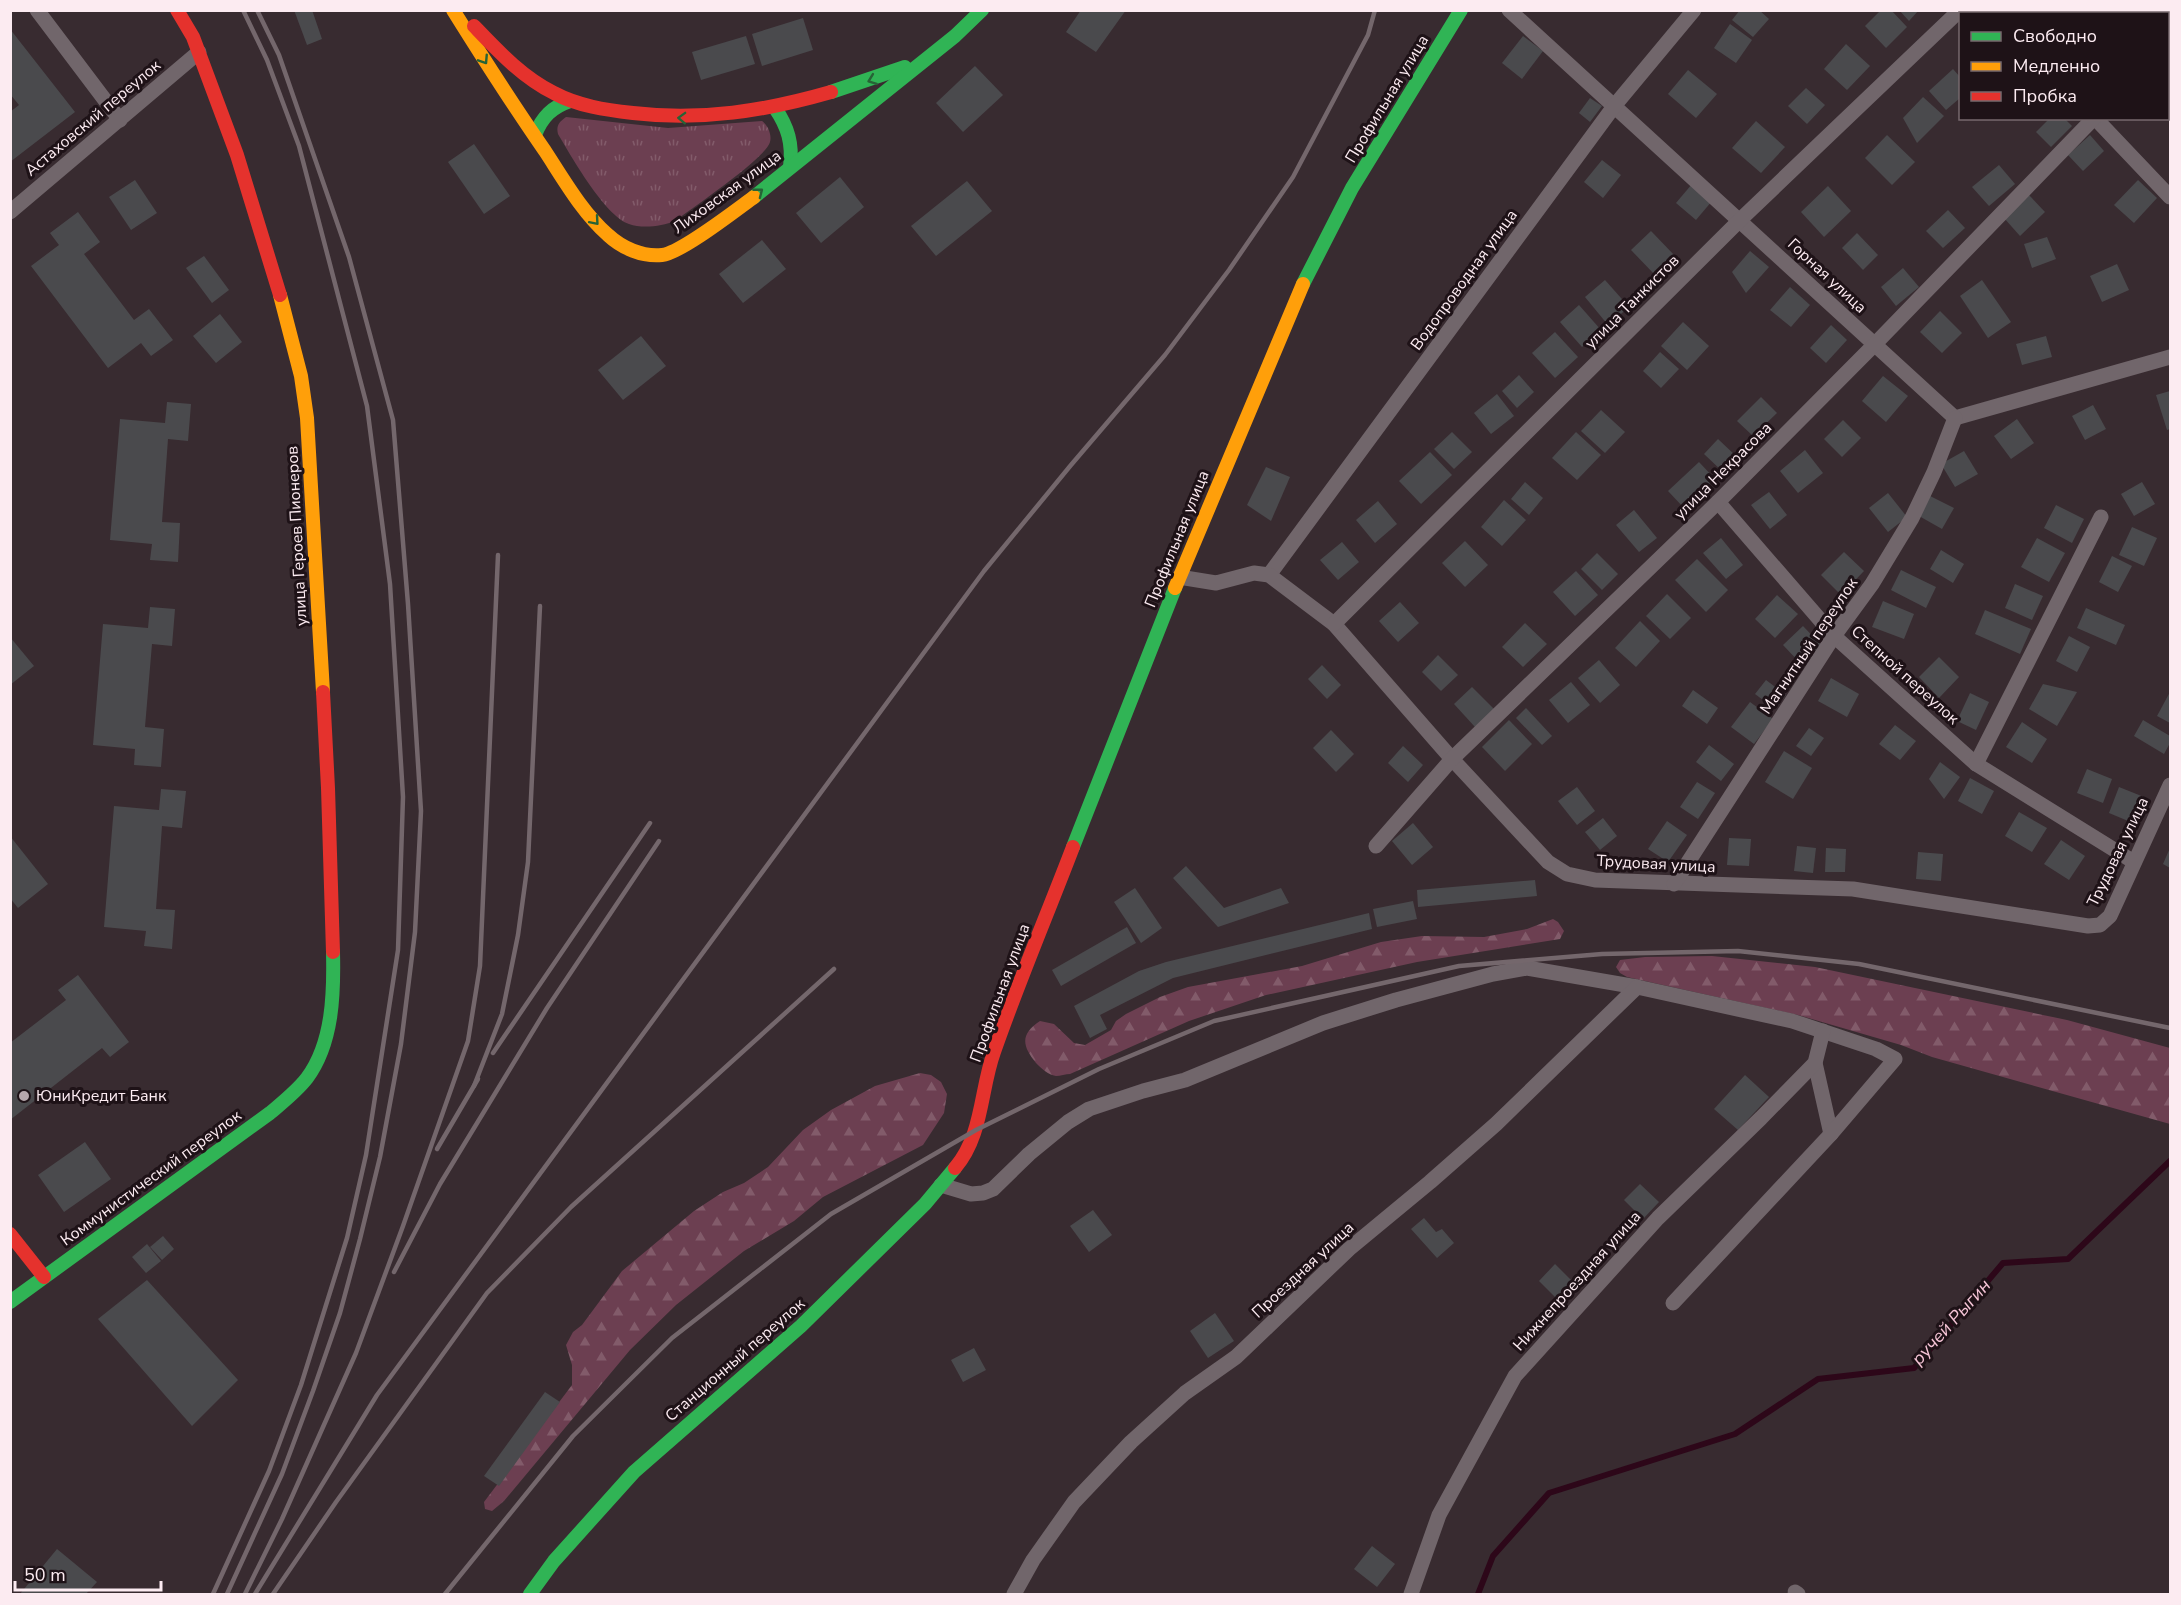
<svg xmlns="http://www.w3.org/2000/svg" width="2181" height="1605" viewBox="0 0 2181 1605" font-family="'Nunito Sans',sans-serif">
<style>
.grass{fill:url(#grass-tufts)}
.forest{fill:url(#forest-firs)}
.lines{fill:none;stroke-linecap:round;stroke-linejoin:round}
.stream{stroke:#2d0719;stroke-width:6}
.building{fill:#4a4a4d}
.street{stroke:#71666b;stroke-width:15}
.fast{stroke:#30b455;stroke-width:14}
.slow{stroke:#ff9f0a;stroke-width:14}
.jam{stroke:#e5322d;stroke-width:14}
.rail{stroke:#74676c;stroke-width:4.5}
.oneway{stroke:#276336}
.poi-dot{fill:#b7a8ad;stroke:#1e1217;stroke-width:2}
.labels{text-anchor:middle;dominant-baseline:central;stroke-width:6;stroke-linejoin:round;paint-order:stroke}
.street-label{font-size:16px;fill:#fcebf1;stroke:#1e1217}
.poi-label{font-size:16px;fill:#fcebf1;stroke:#1e1217;text-anchor:start}
.water-label{font-size:18px;font-style:italic;fill:#f5c4d6;stroke:#1e1217}
</style>
<defs>
<pattern id="grass-tufts" width="24" height="20" patternUnits="userSpaceOnUse" patternTransform="scale(1.5)"><rect width="24" height="20" fill="#6c3f51"/><path d="M3 7l-1-3M5 7V3M7 7l1-3M15 17l-1-3M17 17v-4M19 17l1-3" fill="none" stroke="#825b6a"/></pattern>
<pattern id="forest-firs" width="22" height="20" patternUnits="userSpaceOnUse" patternTransform="scale(1.5)"><rect width="22" height="20" fill="#6c3f51"/><path d="M5 1l3.5 6h-7zM16 11l3.5 6h-7z" fill="#825b6a"/></pattern>
</defs>
<rect width="100%" height="100%" fill="#382b30"/>
<path class="grass" d="M 566,117 L 668,128 L 762,121 C 768,125 772,135 770,142 C 766,158 692,208 675,221 C 662,226 643,229 629,224 C 605,216 571,156 558,134 C 556,126 559,122 566,117 Z"/>
<g class="forest">
<path d="M 1553,919 L 1558,922 L 1564,931 L 1560,939 L 1417,962 L 1266,995 L 1189,1021 L 1070,1074 C 1066,1074 1060,1076 1056,1076 C 1048,1075 1041,1068 1036,1063 C 1022,1046 1020,1034 1040,1021 L 1054,1024 L 1074,1043 L 1085,1045 L 1111,1030 L 1116,1021 L 1126,1014 L 1160,997 L 1188,987 L 1302,966 L 1381,942 L 1422,936 L 1484,937 L 1527,929 Z"/>
<polygon points="1712,956 1815,967 2067,1020 2170,1048 2170,1124 1932,1057 1901,1045 1798,1015 1627,977 1620,973 1616,967 1620,960 1645,957"/>
<polygon points="920,1073 931,1075 941,1082 947,1094 944,1113 923,1145 823,1197 794,1221 744,1251 676,1305 630,1350 504,1501 492,1511 485,1509 484,1502 572,1385 572,1365 566,1345 573,1332 582,1325 622,1271 694,1211 723,1192 744,1183 768,1167 803,1130 831,1110 875,1086"/>
</g>
<g class="lines">
<polyline class="stream" points="1478,1594 1493,1556 1549,1493 1735,1434 1818,1379 1914,1368 2003,1263 2068,1259 2170,1161"/>
</g>
<g class="building">
<polygon points="294,10 312,10 322,39 307,45"/>
<polygon points="1081,10 1126,10 1096,52 1066,32"/>
<polygon points="1740,10 1759,10 1769,19 1753,37 1732,20"/>
<polygon points="1881,10 1891,10 1907,27 1886,48 1865,26"/>
<polygon points="1899,10 1919,10 1909,21"/>
<polygon points="803,18 813,50 762,66 752,34"/>
<polygon points="1730,24 1752,40 1736,63 1714,48"/>
<polygon points="10,29 75,112 10,162 10,112 19,105 10,94"/>
<polygon points="746,36 755,64 701,80 692,52"/>
<polygon points="1523,36 1543,51 1522,79 1502,63"/>
<polygon points="1846,44 1870,66 1847,90 1824,69"/>
<polygon points="975,66 1003,95 963,132 936,103"/>
<polygon points="1953,69 1960,77 1960,98 1946,110 1929,91"/>
<polygon points="1688,70 1717,94 1696,118 1668,94"/>
<polygon points="1806,88 1825,105 1807,124 1788,106"/>
<polygon points="1923,97 1944,116 1917,143 1903,118"/>
<polygon points="1590,98 1602,106 1590,122 1579,113"/>
<polygon points="2050,118 2064,118 2072,126 2051,147 2036,132"/>
<polygon points="1756,121 1785,147 1761,173 1732,148"/>
<polygon points="1887,135 1915,162 1892,185 1865,158"/>
<polygon points="2090,135 2104,151 2083,171 2068,155"/>
<polygon points="474,144 510,196 484,214 448,162"/>
<polygon points="1602,160 1621,175 1603,198 1584,182"/>
<polygon points="1999,165 2015,184 1989,206 1972,187"/>
<polygon points="840,177 864,207 821,243 796,213"/>
<polygon points="135,180 157,213 131,230 109,197"/>
<polygon points="2138,180 2157,198 2134,223 2114,205"/>
<polygon points="967,181 992,211 936,256 911,226"/>
<polygon points="1692,184 1712,201 1696,220 1676,203"/>
<polygon points="1828,186 1851,211 1824,237 1801,212"/>
<polygon points="2029,195 2045,212 2020,236 2004,218"/>
<polygon points="1948,210 1965,228 1943,248 1926,231"/>
<polygon points="78,212 100,242 84,254 134,320 149,309 173,340 151,356 141,343 108,368 31,266 59,245 50,233"/>
<polygon points="1651,231 1676,257 1656,276 1631,250"/>
<polygon points="1857,233 1878,255 1863,270 1842,248"/>
<polygon points="2047,237 2056,259 2032,268 2024,244"/>
<polygon points="762,240 786,269 743,303 719,274"/>
<polygon points="1750,251 1769,267 1746,293 1732,272"/>
<polygon points="204,256 229,290 212,303 186,268"/>
<polygon points="2117,264 2129,290 2102,302 2090,276"/>
<polygon points="1903,268 1919,287 1896,306 1881,287"/>
<polygon points="1605,280 1629,307 1608,325 1585,297"/>
<polygon points="1982,280 2011,322 1988,338 1960,296"/>
<polygon points="1790,287 1810,305 1791,327 1770,310"/>
<polygon points="1579,305 1601,330 1582,347 1560,322"/>
<polygon points="1940,311 1962,333 1942,353 1920,332"/>
<polygon points="220,314 242,342 216,363 193,336"/>
<polygon points="1683,322 1709,346 1687,370 1661,346"/>
<polygon points="1831,325 1847,340 1826,363 1810,348"/>
<polygon points="1555,332 1578,357 1555,378 1532,353"/>
<polygon points="641,336 666,366 623,400 598,370"/>
<polygon points="2046,336 2052,357 2022,365 2016,344"/>
<polygon points="1660,352 1679,369 1661,388 1643,371"/>
<polygon points="1519,375 1534,392 1517,408 1502,391"/>
<polygon points="1883,376 1908,396 1886,422 1862,401"/>
<polygon points="2170,391 2170,429 2167,430 2156,395"/>
<polygon points="1497,394 1514,416 1491,434 1474,413"/>
<polygon points="1761,397 1777,413 1753,436 1737,421"/>
<polygon points="167,402 191,404 188,441 168,439 162,522 180,523 178,562 150,560 152,544 110,540 120,419 165,423"/>
<polygon points="2093,405 2106,429 2085,440 2072,416"/>
<polygon points="1601,410 1625,432 1605,453 1581,431"/>
<polygon points="2017,419 2034,443 2011,459 1994,436"/>
<polygon points="1843,420 1861,438 1842,457 1824,439"/>
<polygon points="1452,432 1472,452 1454,469 1434,449"/>
<polygon points="1576,432 1601,455 1577,480 1552,458"/>
<polygon points="1718,439 1737,457 1722,471 1704,454"/>
<polygon points="1805,450 1823,473 1798,493 1780,471"/>
<polygon points="1964,451 1978,474 1955,487 1941,464"/>
<polygon points="1430,452 1452,475 1421,504 1399,481"/>
<polygon points="1699,462 1715,479 1684,508 1668,491"/>
<polygon points="1266,467 1290,477 1271,521 1247,505"/>
<polygon points="1525,482 1543,498 1529,515 1511,499"/>
<polygon points="2142,482 2155,504 2134,516 2121,494"/>
<polygon points="1769,492 1787,515 1770,529 1751,505"/>
<polygon points="1888,493 1907,517 1888,532 1869,508"/>
<polygon points="1930,496 1954,508 1942,529 1919,516"/>
<polygon points="1504,500 1526,520 1502,546 1481,527"/>
<polygon points="1378,501 1397,524 1375,543 1356,520"/>
<polygon points="2056,505 2084,519 2072,543 2044,528"/>
<polygon points="1634,510 1657,538 1639,552 1616,525"/>
<polygon points="2132,527 2157,538 2144,566 2119,555"/>
<polygon points="1721,538 1743,565 1726,579 1703,553"/>
<polygon points="2037,538 2065,553 2049,582 2021,567"/>
<polygon points="1465,541 1488,565 1465,587 1442,563"/>
<polygon points="1342,542 1359,562 1338,580 1320,560"/>
<polygon points="1941,550 1964,564 1953,583 1930,569"/>
<polygon points="1844,552 1864,571 1841,595 1821,575"/>
<polygon points="1597,553 1618,574 1602,590 1581,569"/>
<polygon points="2112,556 2132,566 2118,592 2099,582"/>
<polygon points="1697,559 1728,590 1706,612 1675,580"/>
<polygon points="1901,570 1936,587 1926,608 1891,590"/>
<polygon points="1576,571 1598,595 1575,616 1553,592"/>
<polygon points="2015,584 2043,596 2032,620 2005,608"/>
<polygon points="1667,594 1691,618 1670,639 1646,616"/>
<polygon points="1777,595 1798,614 1775,638 1755,619"/>
<polygon points="1883,601 1914,614 1904,639 1872,627"/>
<polygon points="1400,602 1419,623 1398,642 1379,621"/>
<polygon points="150,607 175,609 172,646 152,644 145,727 164,729 161,767 134,765 135,749 93,745 103,624 148,628"/>
<polygon points="2086,608 2125,625 2116,645 2077,628"/>
<polygon points="1985,610 2031,629 2020,654 1975,634"/>
<polygon points="1640,621 1660,641 1636,667 1615,648"/>
<polygon points="1525,623 1547,644 1523,667 1502,647"/>
<polygon points="1803,626 1821,645 1801,664 1783,645"/>
<polygon points="2069,636 2090,647 2077,672 2056,661"/>
<polygon points="10,637 34,666 10,685"/>
<polygon points="1438,655 1458,675 1441,691 1422,672"/>
<polygon points="1939,657 1959,677 1939,698 1919,677"/>
<polygon points="1599,660 1620,685 1600,703 1578,678"/>
<polygon points="1322,665 1341,685 1327,699 1308,679"/>
<polygon points="1831,678 1859,694 1847,717 1818,701"/>
<polygon points="1766,680 1786,695 1775,709 1755,694"/>
<polygon points="1571,682 1590,705 1568,723 1549,700"/>
<polygon points="2043,684 2077,692 2057,726 2029,709"/>
<polygon points="1472,687 1494,709 1475,727 1454,704"/>
<polygon points="1693,690 1718,708 1707,724 1682,706"/>
<polygon points="2170,692 2170,723 2157,716"/>
<polygon points="1970,693 1989,702 1976,730 1957,721"/>
<polygon points="1750,702 1773,719 1754,744 1731,727"/>
<polygon points="1526,708 1552,736 1542,745 1516,718"/>
<polygon points="1509,720 1532,744 1505,771 1482,747"/>
<polygon points="2143,720 2170,736 2170,743 2164,754 2134,736"/>
<polygon points="2022,722 2047,739 2032,763 2006,747"/>
<polygon points="1895,725 1916,741 1900,760 1879,744"/>
<polygon points="1809,728 1824,738 1811,756 1796,746"/>
<polygon points="1331,730 1354,754 1336,772 1313,748"/>
<polygon points="1709,745 1734,764 1721,781 1696,762"/>
<polygon points="1403,746 1423,765 1408,782 1388,763"/>
<polygon points="1784,751 1812,768 1793,799 1765,782"/>
<polygon points="1940,762 1960,777 1944,799 1929,779"/>
<polygon points="2087,769 2112,779 2103,803 2077,793"/>
<polygon points="1970,778 1994,791 1982,814 1958,801"/>
<polygon points="1697,782 1715,793 1698,819 1680,807"/>
<polygon points="1577,787 1595,811 1577,825 1558,801"/>
<polygon points="2119,787 2144,797 2133,823 2109,813"/>
<polygon points="161,789 186,791 182,828 162,826 156,909 175,910 172,949 144,946 146,931 104,927 114,806 159,810"/>
<polygon points="2019,812 2047,828 2032,852 2005,836"/>
<polygon points="1603,818 1617,836 1600,850 1585,832"/>
<polygon points="1667,821 1687,835 1668,862 1648,849"/>
<polygon points="1413,823 1433,847 1412,865 1392,841"/>
<polygon points="10,836 48,884 18,908 10,898"/>
<polygon points="1729,838 1751,839 1749,866 1727,865"/>
<polygon points="2061,840 2085,856 2069,880 2044,864"/>
<polygon points="1797,846 1816,848 1813,873 1794,871"/>
<polygon points="1826,848 1846,849 1845,872 1825,872"/>
<polygon points="2170,848 2170,868 2163,864"/>
<polygon points="1918,852 1943,854 1941,881 1916,879"/>
<polygon points="1186,866 1224,908 1281,888 1289,903 1218,927 1173,878"/>
<polygon points="1535,880 1537,896 1418,907 1417,890"/>
<polygon points="1135,888 1162,928 1141,943 1114,902"/>
<polygon points="1413,901 1417,919 1377,927 1373,909"/>
<polygon points="1369,913 1372,929 1173,978 1100,1015 1107,1029 1090,1038 1074,1006 1139,971 1166,962"/>
<polygon points="1127,927 1136,943 1061,986 1052,970"/>
<polygon points="78,975 129,1042 110,1057 102,1048 10,1120 10,1043 66,1000 58,990"/>
<polygon points="1745,1075 1769,1097 1738,1130 1714,1109"/>
<polygon points="85,1142 111,1179 64,1212 38,1175"/>
<polygon points="1640,1184 1659,1202 1643,1219 1624,1200"/>
<polygon points="1093,1210 1112,1235 1089,1252 1070,1226"/>
<polygon points="1424,1218 1436,1232 1442,1229 1454,1243 1437,1258 1411,1229"/>
<polygon points="163,1236 174,1249 162,1260 150,1247"/>
<polygon points="147,1244 161,1261 146,1273 132,1257"/>
<polygon points="1555,1264 1573,1282 1557,1299 1539,1281"/>
<polygon points="147,1280 238,1380 192,1426 98,1319"/>
<polygon points="1215,1313 1234,1341 1208,1358 1190,1331"/>
<polygon points="974,1348 986,1370 963,1382 951,1360"/>
<polygon points="545,1392 560,1402 499,1486 484,1476"/>
<polygon points="1372,1546 1395,1564 1377,1587 1354,1569"/>
<polygon points="57,1549 97,1582 86,1594 20,1594"/>
</g>
<g class="lines">
<g class="street">
<polyline points="37,10 120,120"/>
<polyline points="1509,10 1955,418 2170,357"/>
<polyline points="1990,10 1993,14"/>
<polyline points="2095,118 2170,197"/>
<polyline points="10,212 199,52"/>
<polyline points="1718,502 1834,636 1976,764 2134,862"/>
<polyline points="1269,575 1615,105 1694,10"/>
<polyline points="1179,577 1216,583 1254,573 1269,575 1334,624 1452,759 1548,862 1567,874 1595,880 1853,889 2088,926 2100,925 2110,916 2170,785"/>
<polyline points="1334,624 1740,220 1960,10"/>
<polyline points="1976,764 2101,517"/>
<polyline points="1376,846 1452,759 1718,502 1875,344 2094,118"/>
<polyline points="1674,884 1834,636 1872,584 1912,518 1934,472 1955,418"/>
<polyline points="1815,1063 1831,1134"/>
<polyline points="941,1185 971,1194 983,1193 993,1189 1029,1154 1068,1122 1089,1109 1143,1091 1185,1080 1323,1023 1396,1000 1493,974 1527,968 1637,987 1792,1021 1876,1049 1895,1059 1831,1134 1673,1303"/>
<polyline points="1795,1592 1798,1594"/>
<polyline points="1014,1594 1033,1560 1074,1502 1131,1442 1185,1393 1236,1357 1349,1249 1430,1182 1496,1124 1637,987"/>
<polyline points="1411,1594 1439,1515 1515,1376 1658,1218 1761,1118 1815,1063 1823,1031"/>
</g>
<g class="fast">
<polyline points="831,92 905,67"/>
<path d="M 775,108 C 788,127 793,144 790,167"/>
<path d="M 535,135 C 542,117 552,107 570,101"/>
<polyline points="754,197 955,36 982,10"/>
<polyline points="1303,284 1352,188 1461,10"/>
<polyline points="1073,847 1175,588"/>
<path d="M 10,1302 L 270,1113 C 283,1102 297,1091 307,1078 C 333,1043 334,993 333,952"/>
<polyline points="530,1594 554,1561 634,1472 801,1326 925,1204 955,1168"/>
</g>
<g class="slow">
<path d="M 453,10 C 483,58 513,105 545,151 C 564,180 582,212 608,235 C 622,248 642,257 662,255 C 681,253 736,210 754,197"/>
<polyline points="280,295 301,376 307,418 323,692"/>
<polyline points="1175,588 1303,284"/>
</g>
<g class="jam">
<polyline points="177,10 193,37 237,155 280,295"/>
<path d="M 474,26 C 498,51 522,77 554,93 C 578,106 606,110 633,113 C 701,121 765,111 831,92"/>
<polyline points="323,692 328,788 333,952"/>
<path d="M 955,1168 C 983,1135 980,1091 994,1052 C 1018,983 1047,915 1073,847"/>
<polyline points="10,1234 44,1277"/>
</g>
<g class="rail">
<polyline points="493,1053 650,823"/>
<polyline points="474,1086 502,1014 518,935 528,862 540,606"/>
<polyline points="437,1149 478,1079"/>
<polyline points="394,1272 440,1184 547,1008 659,841"/>
<polyline points="213,1594 269,1471 301,1385 347,1238 366,1155 398,950 403,797 390,584 367,406 299,146 267,60 243,10"/>
<polyline points="227,1594 282,1474 313,1391 340,1313 360,1239 380,1157 401,1044 415,932 421,811 408,604 393,420 349,257 279,55 257,10"/>
<polyline points="245,1594 282,1519 356,1353 403,1226 468,1041 480,966 498,555"/>
<polyline points="255,1594 377,1395 984,571 1071,465 1165,355 1229,270 1293,177 1368,35 1375,10"/>
<polyline points="273,1594 336,1502 487,1293 571,1207 834,969"/>
<polyline points="445,1594 573,1436 672,1338 831,1214 976,1130 1099,1069 1214,1021 1459,966 1602,954 1738,951 1859,964 2170,1028"/>
</g>
</g>
<defs><path id="oneway-chevron" d="M-2-3.5L2.5 0L-2 3.5" fill="none" stroke-width="1.6" stroke-linecap="round" stroke-linejoin="round" transform="scale(1.5)"/></defs>
<g class="oneway">
<use href="#oneway-chevron" transform="translate(484 60) rotate(57)"/>
<use href="#oneway-chevron" transform="translate(872 80) rotate(159)"/>
<use href="#oneway-chevron" transform="translate(682 118) rotate(-178)"/>
<use href="#oneway-chevron" transform="translate(759 192) rotate(-38)"/>
<use href="#oneway-chevron" transform="translate(595 221) rotate(49)"/>
</g>
<circle class="poi-dot" cx="24" cy="1096" r="6"/>
<g class="labels">
<g class="street-label">
<text transform="translate(1387 99) rotate(-59)">Профильная улица</text>
<text transform="translate(93 118) rotate(-40)">Астаховский переулок</text>
<text transform="translate(727 192) rotate(-36)">Лиховская улица</text>
<text transform="translate(1827 276) rotate(43)">Горная улица</text>
<text transform="translate(1464 280) rotate(-54)">Водопроводная улица</text>
<text transform="translate(1632 302) rotate(-45)">улица Танкистов</text>
<text transform="translate(1723 471) rotate(-45)">улица Некрасова</text>
<text transform="translate(297 536) rotate(-93)">улица Героев Пионеров</text>
<text transform="translate(1177 539) rotate(-68)">Профильная улица</text>
<text transform="translate(1809 646) rotate(-56)">Магнитный переулок</text>
<text transform="translate(1905 675) rotate(42)">Степной переулок</text>
<text transform="translate(2118 852) rotate(-64)">Трудовая улица</text>
<text transform="translate(1656 864) rotate(3)">Трудовая улица</text>
<text transform="translate(1000 993) rotate(-70)">Профильная улица</text>
<text transform="translate(151 1178) rotate(-36)">Коммунистический переулок</text>
<text transform="translate(1303 1270) rotate(-43)">Проездная улица</text>
<text transform="translate(1577 1281) rotate(-48)">Нижнепроездная улица</text>
<text transform="translate(735 1360) rotate(-41)">Станционный переулок</text>
</g>
<g class="poi-label">
<text x="36" y="1096">ЮниКредит Банк</text>
</g>
<g class="water-label">
<text transform="translate(1951 1322) rotate(-48)">ручей Рыгин</text>
</g>
</g>
<rect width="2181" height="1605" fill="none" stroke="#fcebf1" stroke-width="24"/>
<rect x="1959" y="12" width="210" height="108" fill="#1e1217" stroke="#77696e" stroke-width="1.5"/>
<rect x="1971" y="32" width="30" height="9" fill="#30b455" stroke="#77696e" stroke-width="1.5"/>
<text x="2013" y="42" font-size="18" fill="#fcebf1">Свободно</text>
<rect x="1971" y="62" width="30" height="9" fill="#ff9f0a" stroke="#77696e" stroke-width="1.5"/>
<text x="2013" y="72" font-size="18" fill="#fcebf1">Медленно</text>
<rect x="1971" y="92" width="30" height="9" fill="#e5322d" stroke="#77696e" stroke-width="1.5"/>
<text x="2013" y="102" font-size="18" fill="#fcebf1">Пробка</text>
<path d="M15 1581v9h146v-9" fill="none" stroke="#fcebf1" stroke-width="3"/>
<text x="24" y="1581" font-size="18" fill="#fcebf1" stroke="#1e1217" stroke-width="4.5" paint-order="stroke">50 m</text>
</svg>
